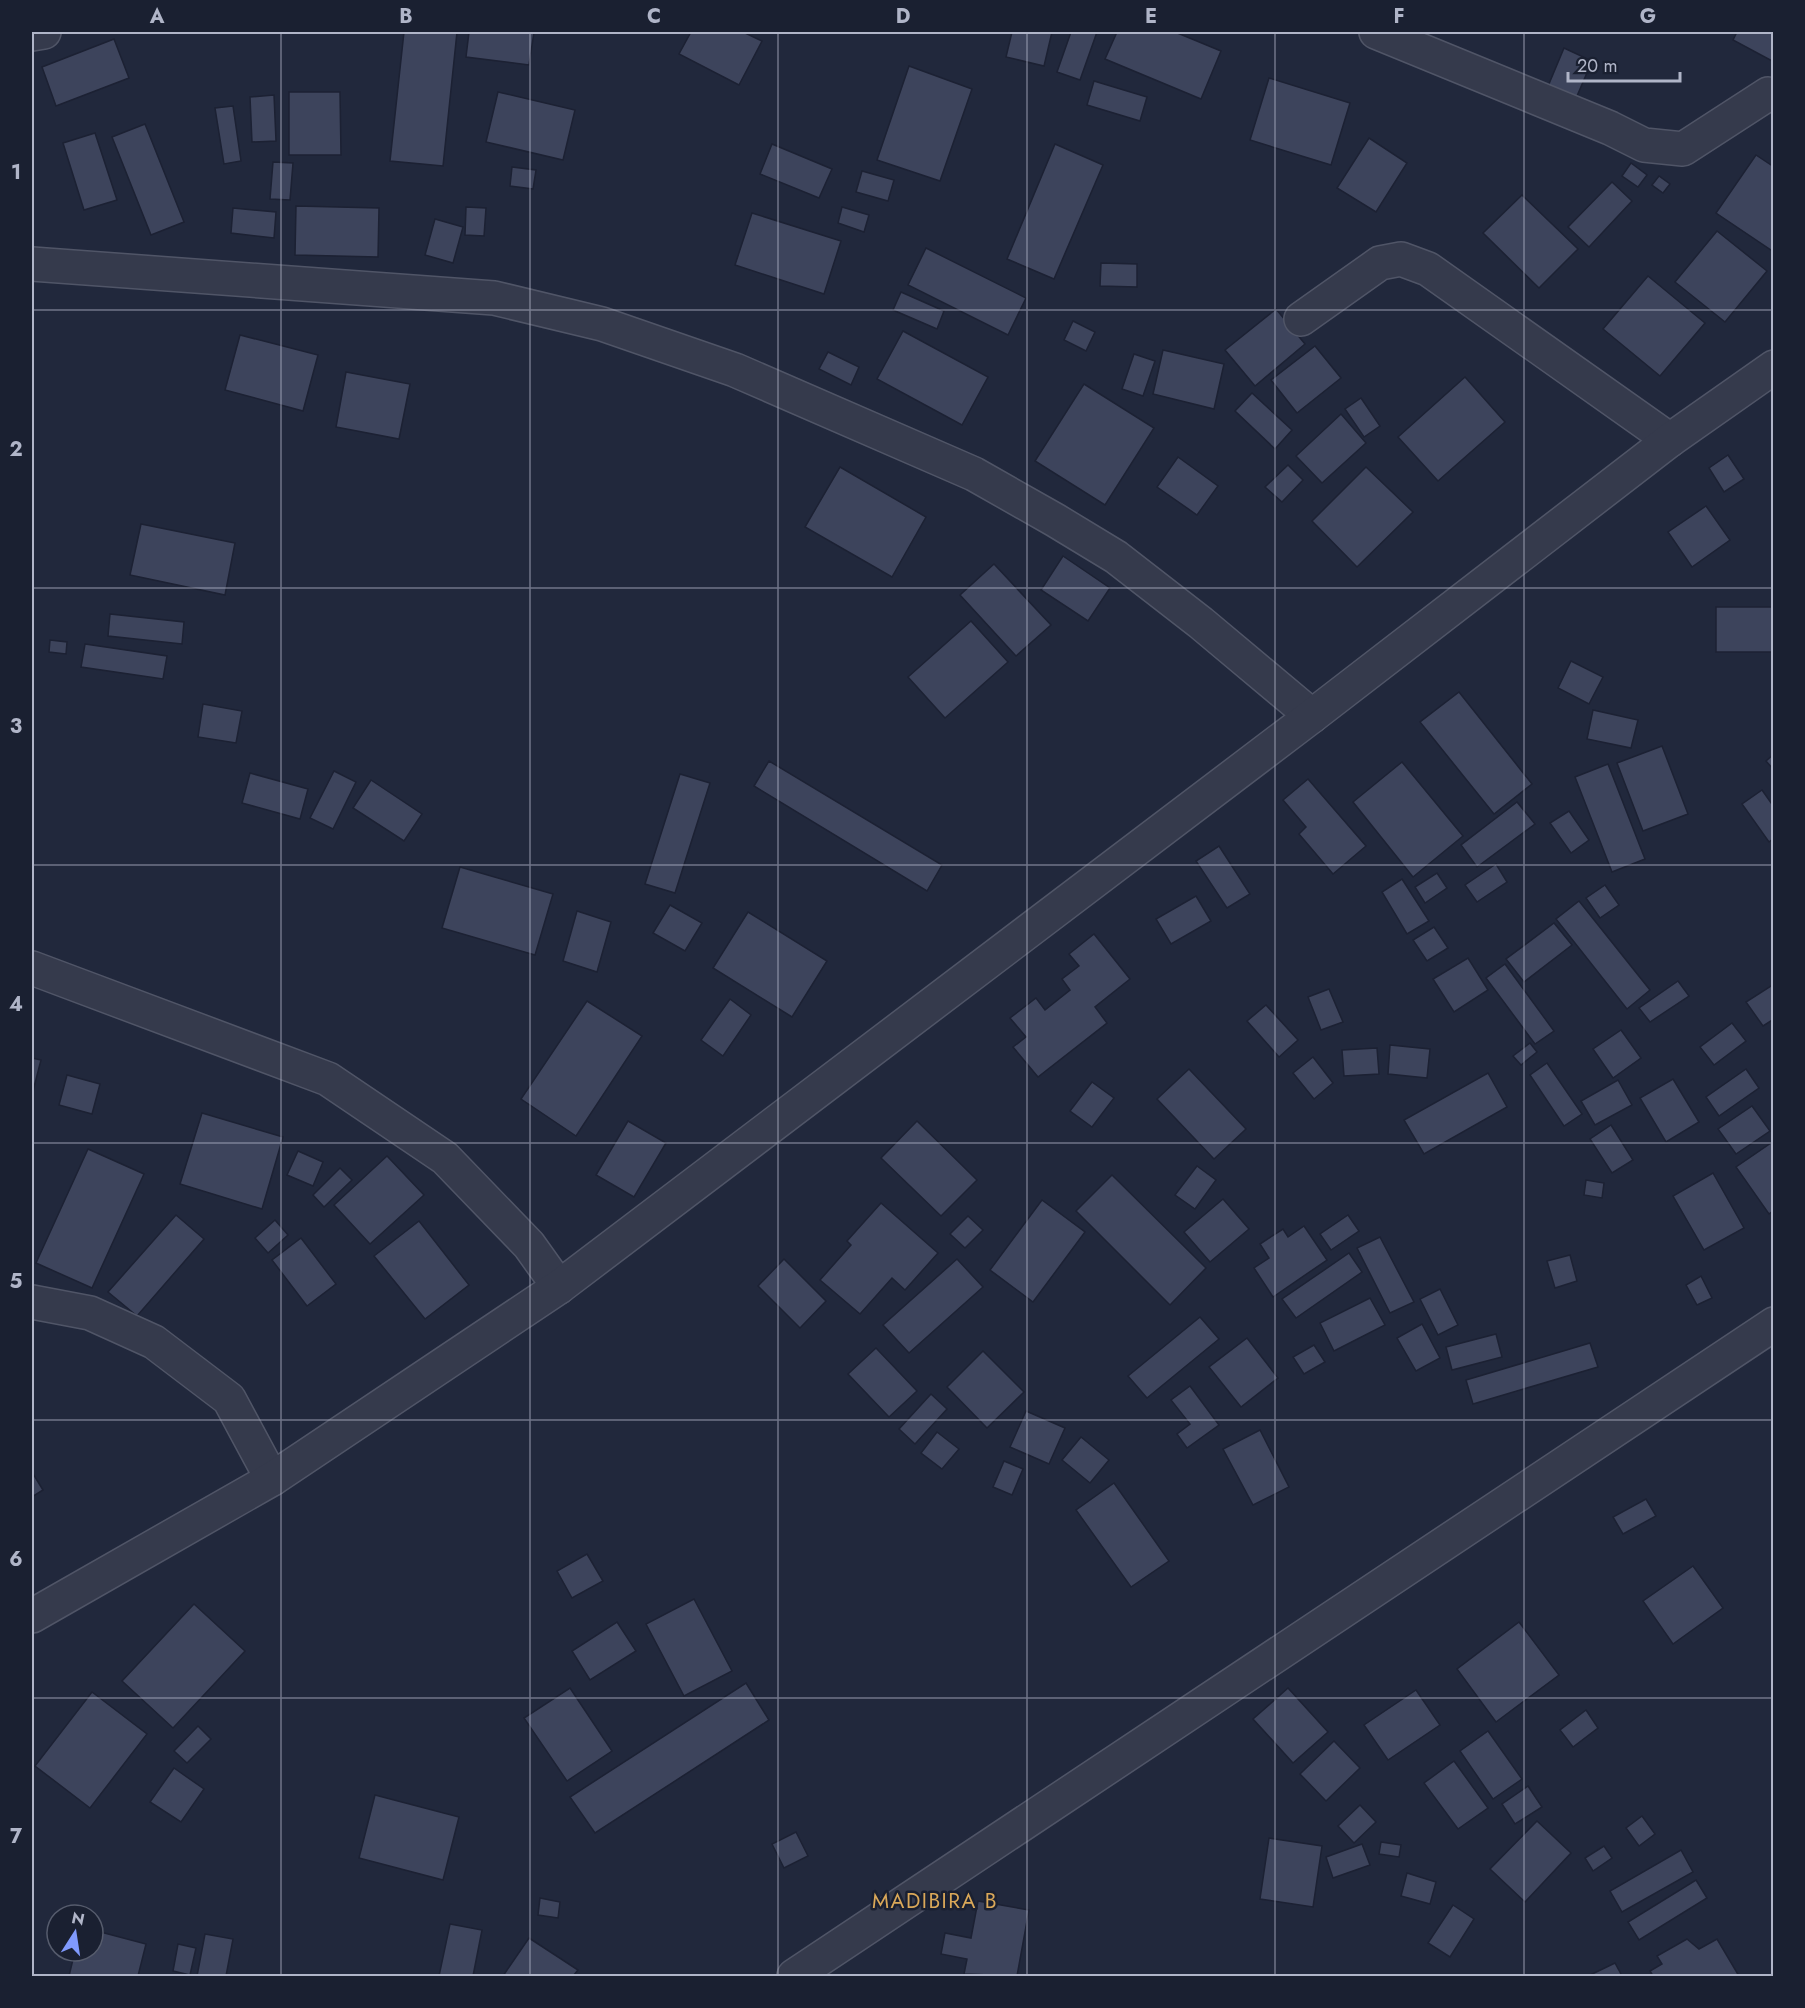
<svg xmlns="http://www.w3.org/2000/svg" width="1805" height="2008" viewBox="0 0 1805 2008" font-family="Jost,sans-serif">
<style>
.building{fill:#3d445c;stroke:#1c2133;stroke-width:1.5}
.lines{fill:none;stroke-linecap:round;stroke-linejoin:round}
.minor-casing{stroke:#505567;stroke-width:36}
.minor{stroke:#353a4c;stroke-width:33}
.grid{fill:none;stroke:#b0b5c8;stroke-width:1.5;stroke-opacity:0.55}
.labels{text-anchor:middle;dominant-baseline:central;stroke-width:5;stroke-linejoin:round;paint-order:stroke}
.quarter-label{font-size:21px;letter-spacing:1.5px;fill:#daa859;stroke:#1a2031}
.neatline{fill:none;stroke:#b0b5c8;stroke-width:2}
.grid-label{font-size:20px;text-anchor:middle;font-weight:bold;fill:#b0b5c8}
</style>
<rect width="100%" height="100%" fill="#21283c"/>
<g class="building">
<polygon points="404,32 457,32 443,166 390,161"/>
<polygon points="469,32 534,32 529,65 466,57"/>
<polygon points="691,32 743,32 762,41 739,85 679,54"/>
<polygon points="1012,32 1052,32 1044,66 1006,57"/>
<polygon points="1071,32 1097,32 1080,80 1057,72"/>
<polygon points="1117,32 1175,32 1221,51 1201,99 1105,59"/>
<polygon points="1737,32 1774,32 1774,62 1733,40"/>
<polygon points="114,39 129,78 56,106 42,67"/>
<polygon points="1564,48 1592,61 1574,103 1546,91"/>
<polygon points="909,66 972,89 940,181 877,160"/>
<polygon points="1269,78 1350,103 1331,165 1250,140"/>
<polygon points="1094,81 1147,97 1140,121 1087,105"/>
<polygon points="289,92 340,92 341,155 289,155"/>
<polygon points="498,92 575,110 563,160 486,142"/>
<polygon points="274,95 276,141 252,142 250,97"/>
<polygon points="233,106 241,161 224,164 215,108"/>
<polygon points="145,124 184,222 151,235 112,137"/>
<polygon points="95,133 117,200 84,210 63,143"/>
<polygon points="1369,138 1407,163 1376,212 1337,188"/>
<polygon points="772,144 832,169 819,198 760,174"/>
<polygon points="1055,144 1103,165 1054,279 1007,259"/>
<polygon points="1756,155 1774,167 1774,252 1716,213"/>
<polygon points="273,162 293,163 290,200 270,199"/>
<polygon points="1631,163 1647,175 1638,187 1622,176"/>
<polygon points="512,167 536,170 533,189 510,186"/>
<polygon points="862,171 894,180 888,201 856,192"/>
<polygon points="1659,176 1670,184 1663,193 1652,185"/>
<polygon points="1612,182 1632,201 1589,247 1568,227"/>
<polygon points="1522,195 1578,249 1539,288 1483,233"/>
<polygon points="296,206 379,208 378,257 295,255"/>
<polygon points="466,207 486,208 484,236 465,235"/>
<polygon points="842,207 869,215 864,232 838,223"/>
<polygon points="233,208 276,212 274,238 231,233"/>
<polygon points="752,213 841,241 824,294 735,265"/>
<polygon points="435,219 463,227 453,263 425,255"/>
<polygon points="1717,231 1767,271 1725,322 1675,282"/>
<polygon points="926,248 1026,298 1008,335 908,285"/>
<polygon points="1101,263 1137,264 1137,287 1100,286"/>
<polygon points="1648,276 1705,323 1660,376 1603,329"/>
<polygon points="901,292 944,311 937,329 893,310"/>
<polygon points="1276,309 1305,344 1255,386 1225,350"/>
<polygon points="1073,321 1095,332 1086,351 1064,340"/>
<polygon points="903,331 988,377 962,425 877,379"/>
<polygon points="240,335 318,355 303,411 225,390"/>
<polygon points="1315,346 1341,378 1297,413 1271,380"/>
<polygon points="1163,350 1224,364 1214,409 1153,394"/>
<polygon points="828,352 859,367 851,385 819,369"/>
<polygon points="1134,354 1155,361 1143,396 1122,389"/>
<polygon points="346,372 410,384 399,439 336,427"/>
<polygon points="1465,377 1505,422 1438,481 1398,437"/>
<polygon points="1084,384 1154,428 1105,505 1035,461"/>
<polygon points="1252,393 1292,430 1275,449 1235,411"/>
<polygon points="1361,398 1380,426 1364,437 1345,409"/>
<polygon points="1341,414 1366,443 1322,483 1296,456"/>
<polygon points="1728,455 1744,479 1724,492 1709,468"/>
<polygon points="1178,457 1218,486 1197,515 1157,487"/>
<polygon points="1288,465 1303,480 1282,502 1265,487"/>
<polygon points="840,467 926,517 892,577 805,527"/>
<polygon points="1366,467 1413,512 1357,567 1312,521"/>
<polygon points="1706,506 1730,540 1692,567 1668,532"/>
<polygon points="141,524 235,543 225,595 130,575"/>
<polygon points="1063,556 1110,588 1088,621 1041,590"/>
<polygon points="994,564 1051,625 1016,656 960,595"/>
<rect x="1716" y="607" width="58" height="45"/>
<polygon points="110,614 184,622 182,644 108,636"/>
<polygon points="971,621 1008,662 945,718 908,677"/>
<polygon points="50,640 67,642 66,654 49,652"/>
<polygon points="85,644 167,656 163,679 81,667"/>
<polygon points="1571,661 1603,677 1589,704 1558,688"/>
<polygon points="1459,692 1532,784 1494,814 1420,722"/>
<polygon points="203,704 242,711 236,743 198,737"/>
<polygon points="1593,710 1638,720 1631,748 1587,739"/>
<polygon points="1662,746 1688,814 1643,831 1617,763"/>
<polygon points="1774,754 1774,770 1766,761"/>
<polygon points="769,761 942,865 927,891 754,786"/>
<polygon points="1402,762 1463,836 1413,877 1353,802"/>
<polygon points="1608,764 1645,859 1612,872 1575,777"/>
<polygon points="334,771 356,782 333,829 310,818"/>
<polygon points="250,773 308,789 300,819 242,803"/>
<polygon points="680,774 710,783 675,893 645,884"/>
<polygon points="1308,779 1366,846 1333,874 1299,834 1306,827 1283,800"/>
<polygon points="371,780 422,814 404,841 353,808"/>
<polygon points="1762,790 1774,807 1774,838 1769,842 1742,804"/>
<polygon points="1517,802 1535,824 1477,867 1461,845"/>
<polygon points="1569,811 1589,840 1571,853 1550,823"/>
<polygon points="1219,846 1250,894 1227,908 1196,861"/>
<polygon points="1496,864 1507,882 1477,902 1465,885"/>
<polygon points="460,867 553,894 535,955 442,928"/>
<polygon points="1437,873 1447,888 1425,903 1415,887"/>
<polygon points="1402,879 1429,921 1407,934 1382,892"/>
<polygon points="1605,885 1619,905 1600,918 1586,898"/>
<polygon points="1196,896 1211,921 1171,944 1156,919"/>
<polygon points="1579,901 1650,990 1627,1009 1556,919"/>
<polygon points="670,905 702,923 685,951 653,933"/>
<polygon points="577,911 611,922 597,972 563,961"/>
<polygon points="748,912 827,961 792,1017 713,968"/>
<polygon points="1554,923 1572,945 1524,982 1506,959"/>
<polygon points="1434,927 1448,948 1427,961 1413,940"/>
<polygon points="1094,934 1130,979 1095,1007 1107,1023 1038,1077 1013,1047 1026,1037 1010,1018 1036,998 1045,1010 1070,990 1062,979 1079,966 1069,954"/>
<polygon points="1468,958 1488,990 1454,1012 1433,979"/>
<polygon points="1505,964 1554,1031 1535,1044 1486,978"/>
<polygon points="1678,981 1689,996 1650,1022 1639,1008"/>
<polygon points="1774,984 1774,1019 1763,1026 1746,1002"/>
<polygon points="1329,989 1343,1022 1321,1030 1308,997"/>
<polygon points="730,999 751,1015 723,1056 701,1040"/>
<polygon points="587,1001 642,1036 576,1136 521,1099"/>
<polygon points="1266,1005 1298,1040 1279,1057 1247,1021"/>
<polygon points="1732,1023 1746,1041 1714,1065 1700,1047"/>
<polygon points="1621,1030 1641,1058 1613,1078 1593,1049"/>
<polygon points="1530,1043 1537,1052 1521,1065 1513,1056"/>
<polygon points="1390,1045 1430,1049 1427,1078 1388,1074"/>
<polygon points="1377,1048 1379,1074 1344,1076 1342,1050"/>
<polygon points="1313,1057 1333,1083 1314,1099 1293,1073"/>
<polygon points="32,1058 41,1060 32,1095"/>
<polygon points="1547,1063 1582,1114 1564,1126 1530,1075"/>
<polygon points="1189,1069 1246,1129 1214,1159 1157,1099"/>
<polygon points="1746,1069 1759,1088 1719,1116 1706,1097"/>
<polygon points="1488,1073 1507,1107 1424,1154 1404,1120"/>
<polygon points="67,1075 100,1084 92,1114 59,1105"/>
<polygon points="1673,1079 1699,1122 1666,1142 1640,1098"/>
<polygon points="1618,1080 1632,1105 1595,1125 1581,1101"/>
<polygon points="1092,1082 1114,1098 1092,1127 1070,1111"/>
<polygon points="1752,1106 1770,1131 1736,1154 1718,1129"/>
<polygon points="202,1113 283,1137 262,1209 180,1184"/>
<polygon points="628,1121 666,1143 634,1197 596,1175"/>
<polygon points="917,1121 977,1180 941,1216 881,1158"/>
<polygon points="1611,1125 1633,1160 1612,1173 1590,1139"/>
<polygon points="1774,1141 1774,1210 1769,1214 1736,1167"/>
<polygon points="88,1149 144,1174 92,1288 36,1263"/>
<polygon points="298,1151 323,1162 313,1186 287,1175"/>
<polygon points="387,1156 424,1195 370,1244 334,1205"/>
<polygon points="1197,1166 1216,1180 1195,1209 1175,1195"/>
<polygon points="340,1168 352,1180 324,1207 313,1195"/>
<polygon points="1713,1173 1744,1228 1704,1250 1673,1196"/>
<polygon points="1112,1175 1206,1268 1170,1305 1076,1211"/>
<polygon points="1586,1180 1604,1183 1602,1198 1584,1195"/>
<polygon points="1223,1199 1249,1229 1210,1262 1184,1232"/>
<polygon points="1042,1200 1085,1232 1033,1302 990,1270"/>
<polygon points="881,1203 938,1253 905,1290 892,1278 860,1314 820,1280 851,1245 847,1241"/>
<polygon points="176,1215 204,1239 137,1316 108,1292"/>
<polygon points="1348,1215 1359,1231 1331,1250 1320,1234"/>
<polygon points="968,1216 983,1230 965,1248 950,1234"/>
<polygon points="275,1220 288,1235 268,1253 255,1238"/>
<polygon points="419,1221 469,1285 425,1319 374,1256"/>
<polygon points="1304,1226 1327,1260 1273,1297 1254,1268 1269,1258 1260,1244 1283,1229 1288,1237"/>
<polygon points="1380,1237 1414,1302 1390,1313 1357,1248"/>
<polygon points="301,1238 336,1284 307,1306 272,1260"/>
<polygon points="1349,1253 1362,1272 1296,1318 1282,1299"/>
<polygon points="1570,1255 1577,1281 1555,1288 1547,1261"/>
<polygon points="784,1259 826,1301 800,1328 758,1286"/>
<polygon points="957,1259 983,1287 909,1353 883,1325"/>
<polygon points="1701,1276 1712,1298 1697,1305 1686,1285"/>
<polygon points="1440,1289 1458,1325 1438,1335 1420,1299"/>
<polygon points="1370,1298 1385,1325 1334,1351 1320,1323"/>
<polygon points="1200,1317 1219,1339 1147,1398 1128,1376"/>
<polygon points="1422,1324 1440,1358 1416,1371 1397,1338"/>
<polygon points="1496,1334 1502,1357 1452,1370 1446,1347"/>
<polygon points="1247,1338 1278,1378 1241,1407 1209,1367"/>
<polygon points="1590,1343 1598,1367 1473,1404 1466,1380"/>
<polygon points="1314,1345 1325,1362 1304,1374 1293,1357"/>
<polygon points="876,1348 917,1391 889,1417 848,1374"/>
<polygon points="983,1351 1024,1392 987,1428 947,1387"/>
<polygon points="1190,1386 1219,1425 1187,1448 1177,1434 1190,1424 1171,1400"/>
<polygon points="931,1394 947,1409 915,1444 899,1429"/>
<polygon points="1026,1411 1065,1428 1049,1464 1010,1447"/>
<polygon points="1260,1430 1289,1487 1253,1505 1223,1449"/>
<polygon points="937,1432 959,1449 942,1469 921,1453"/>
<polygon points="1081,1437 1109,1460 1090,1483 1062,1460"/>
<polygon points="1004,1461 1023,1469 1012,1495 993,1487"/>
<polygon points="32,1472 43,1490 32,1497"/>
<polygon points="1114,1483 1169,1561 1131,1587 1076,1510"/>
<polygon points="1646,1499 1656,1516 1623,1534 1613,1517"/>
<polygon points="587,1554 603,1581 572,1598 557,1571"/>
<polygon points="1693,1566 1723,1608 1673,1644 1643,1601"/>
<polygon points="694,1599 732,1671 684,1696 646,1624"/>
<polygon points="194,1604 245,1651 173,1728 122,1681"/>
<polygon points="617,1622 636,1651 590,1680 572,1651"/>
<polygon points="1519,1622 1559,1675 1496,1722 1457,1669"/>
<polygon points="746,1683 769,1720 595,1833 570,1797"/>
<polygon points="570,1688 612,1751 567,1781 524,1718"/>
<polygon points="1288,1688 1328,1732 1293,1763 1253,1719"/>
<polygon points="1416,1690 1440,1725 1388,1760 1364,1725"/>
<polygon points="92,1692 147,1734 90,1808 35,1766"/>
<polygon points="1586,1710 1598,1728 1573,1747 1560,1730"/>
<polygon points="198,1726 211,1739 187,1763 174,1751"/>
<polygon points="1488,1731 1522,1779 1493,1799 1460,1751"/>
<polygon points="1334,1741 1360,1768 1326,1801 1300,1774"/>
<polygon points="1454,1761 1488,1808 1458,1829 1424,1783"/>
<polygon points="174,1768 204,1789 181,1822 150,1802"/>
<polygon points="1528,1786 1542,1807 1515,1824 1502,1804"/>
<polygon points="375,1795 459,1817 443,1880 359,1858"/>
<polygon points="1360,1805 1376,1822 1354,1843 1338,1826"/>
<polygon points="1642,1816 1655,1834 1639,1846 1626,1828"/>
<polygon points="1537,1821 1571,1853 1525,1902 1490,1869"/>
<polygon points="796,1832 808,1856 784,1868 772,1844"/>
<polygon points="1269,1838 1322,1846 1313,1907 1260,1899"/>
<polygon points="1381,1842 1401,1845 1399,1857 1379,1854"/>
<polygon points="1362,1844 1370,1865 1333,1878 1326,1857"/>
<polygon points="1604,1846 1612,1858 1593,1871 1585,1858"/>
<polygon points="1681,1850 1693,1872 1622,1912 1610,1891"/>
<polygon points="1407,1873 1436,1882 1430,1904 1401,1896"/>
<polygon points="1696,1880 1707,1898 1639,1940 1628,1922"/>
<polygon points="540,1898 560,1902 558,1918 538,1915"/>
<polygon points="978,1901 1029,1910 1017,1976 964,1974 967,1959 941,1954 945,1933 971,1938"/>
<polygon points="1453,1905 1474,1919 1450,1957 1428,1943"/>
<polygon points="450,1924 482,1930 473,1976 439,1976"/>
<polygon points="93,1930 146,1944 138,1976 69,1976 75,1951 93,1951"/>
<polygon points="205,1934 233,1939 226,1976 197,1976"/>
<polygon points="529,1938 578,1970 573,1976 503,1976"/>
<polygon points="1687,1939 1699,1949 1717,1939 1739,1976 1653,1976 1650,1971 1662,1964 1657,1956"/>
<polygon points="178,1944 196,1948 190,1975 173,1971"/>
<polygon points="1615,1963 1622,1976 1588,1976"/>
</g>
<g class="lines">
<defs>
<g id="minor">
<polyline points="1376,32 1610,128 1644,145 1683,149 1768,94"/>
<polyline points="32,34 44,32"/>
<polyline points="32,264 494,298 602,324 735,370 974,474 1055,520 1116,557 1201,623 1312,716"/>
<polyline points="1301,319 1380,263 1401,259 1428,269 1670,440"/>
<polyline points="32,968 328,1079 445,1158 529,1245 559,1287"/>
<polyline points="32,1302 90,1313 154,1342 229,1399 272,1479"/>
<polyline points="32,1616 272,1479 559,1287 1312,716 1670,440 1774,367"/>
<polyline points="794,1976 1774,1324"/>
</g>
</defs>
<use href="#minor" class="minor-casing"/>
<use href="#minor" class="minor"/>
</g>
<path class="grid" d="M 281,32 L 281,1976M 530,32 L 530,1976M 778,32 L 778,1976M 1027,32 L 1027,1976M 1275,32 L 1275,1976M 1524,32 L 1524,1976M 32,310 L 1774,310M 32,588 L 1774,588M 32,865 L 1774,865M 32,1143 L 1774,1143M 32,1420 L 1774,1420M 32,1698 L 1774,1698"/>
<g class="labels">
<g class="quarter-label">
<text x="935" y="1901">MADIBIRA B</text>
</g>
</g>
<rect width="1805" height="2008" fill="none" stroke="#1a2031" stroke-width="66"/>
<g transform="translate(75 1933) rotate(12)"><circle r="28" fill="#1a2031" stroke="#565c6d" stroke-width="1.5"/>
<path d="M0-4.5L10 22L0 15L-10 22Z" fill="#809afd"/>
<text y="-9" font-size="16" font-weight="bold" text-anchor="middle" fill="#b0b5c8">N</text>
</g>
<path d="M1568 72v9h112v-9" fill="none" stroke="#b0b5c8" stroke-width="3"/>
<text x="1577" y="72" font-size="18" fill="#b0b5c8" stroke="#1a2031" stroke-width="4.5" paint-order="stroke">20 m</text>
<rect x="33" y="33" width="1739" height="1942" class="neatline"/>
<g class="grid-label">
<text x="157" y="23">A</text>
<text x="406" y="23">B</text>
<text x="654" y="23">C</text>
<text x="903" y="23">D</text>
<text x="1151" y="23">E</text>
<text x="1399" y="23">F</text>
<text x="1648" y="23">G</text>
<text x="16" y="179">1</text>
<text x="16" y="456">2</text>
<text x="16" y="733">3</text>
<text x="16" y="1011">4</text>
<text x="16" y="1288">5</text>
<text x="16" y="1566">6</text>
<text x="16" y="1843">7</text>
</g>
</svg>
